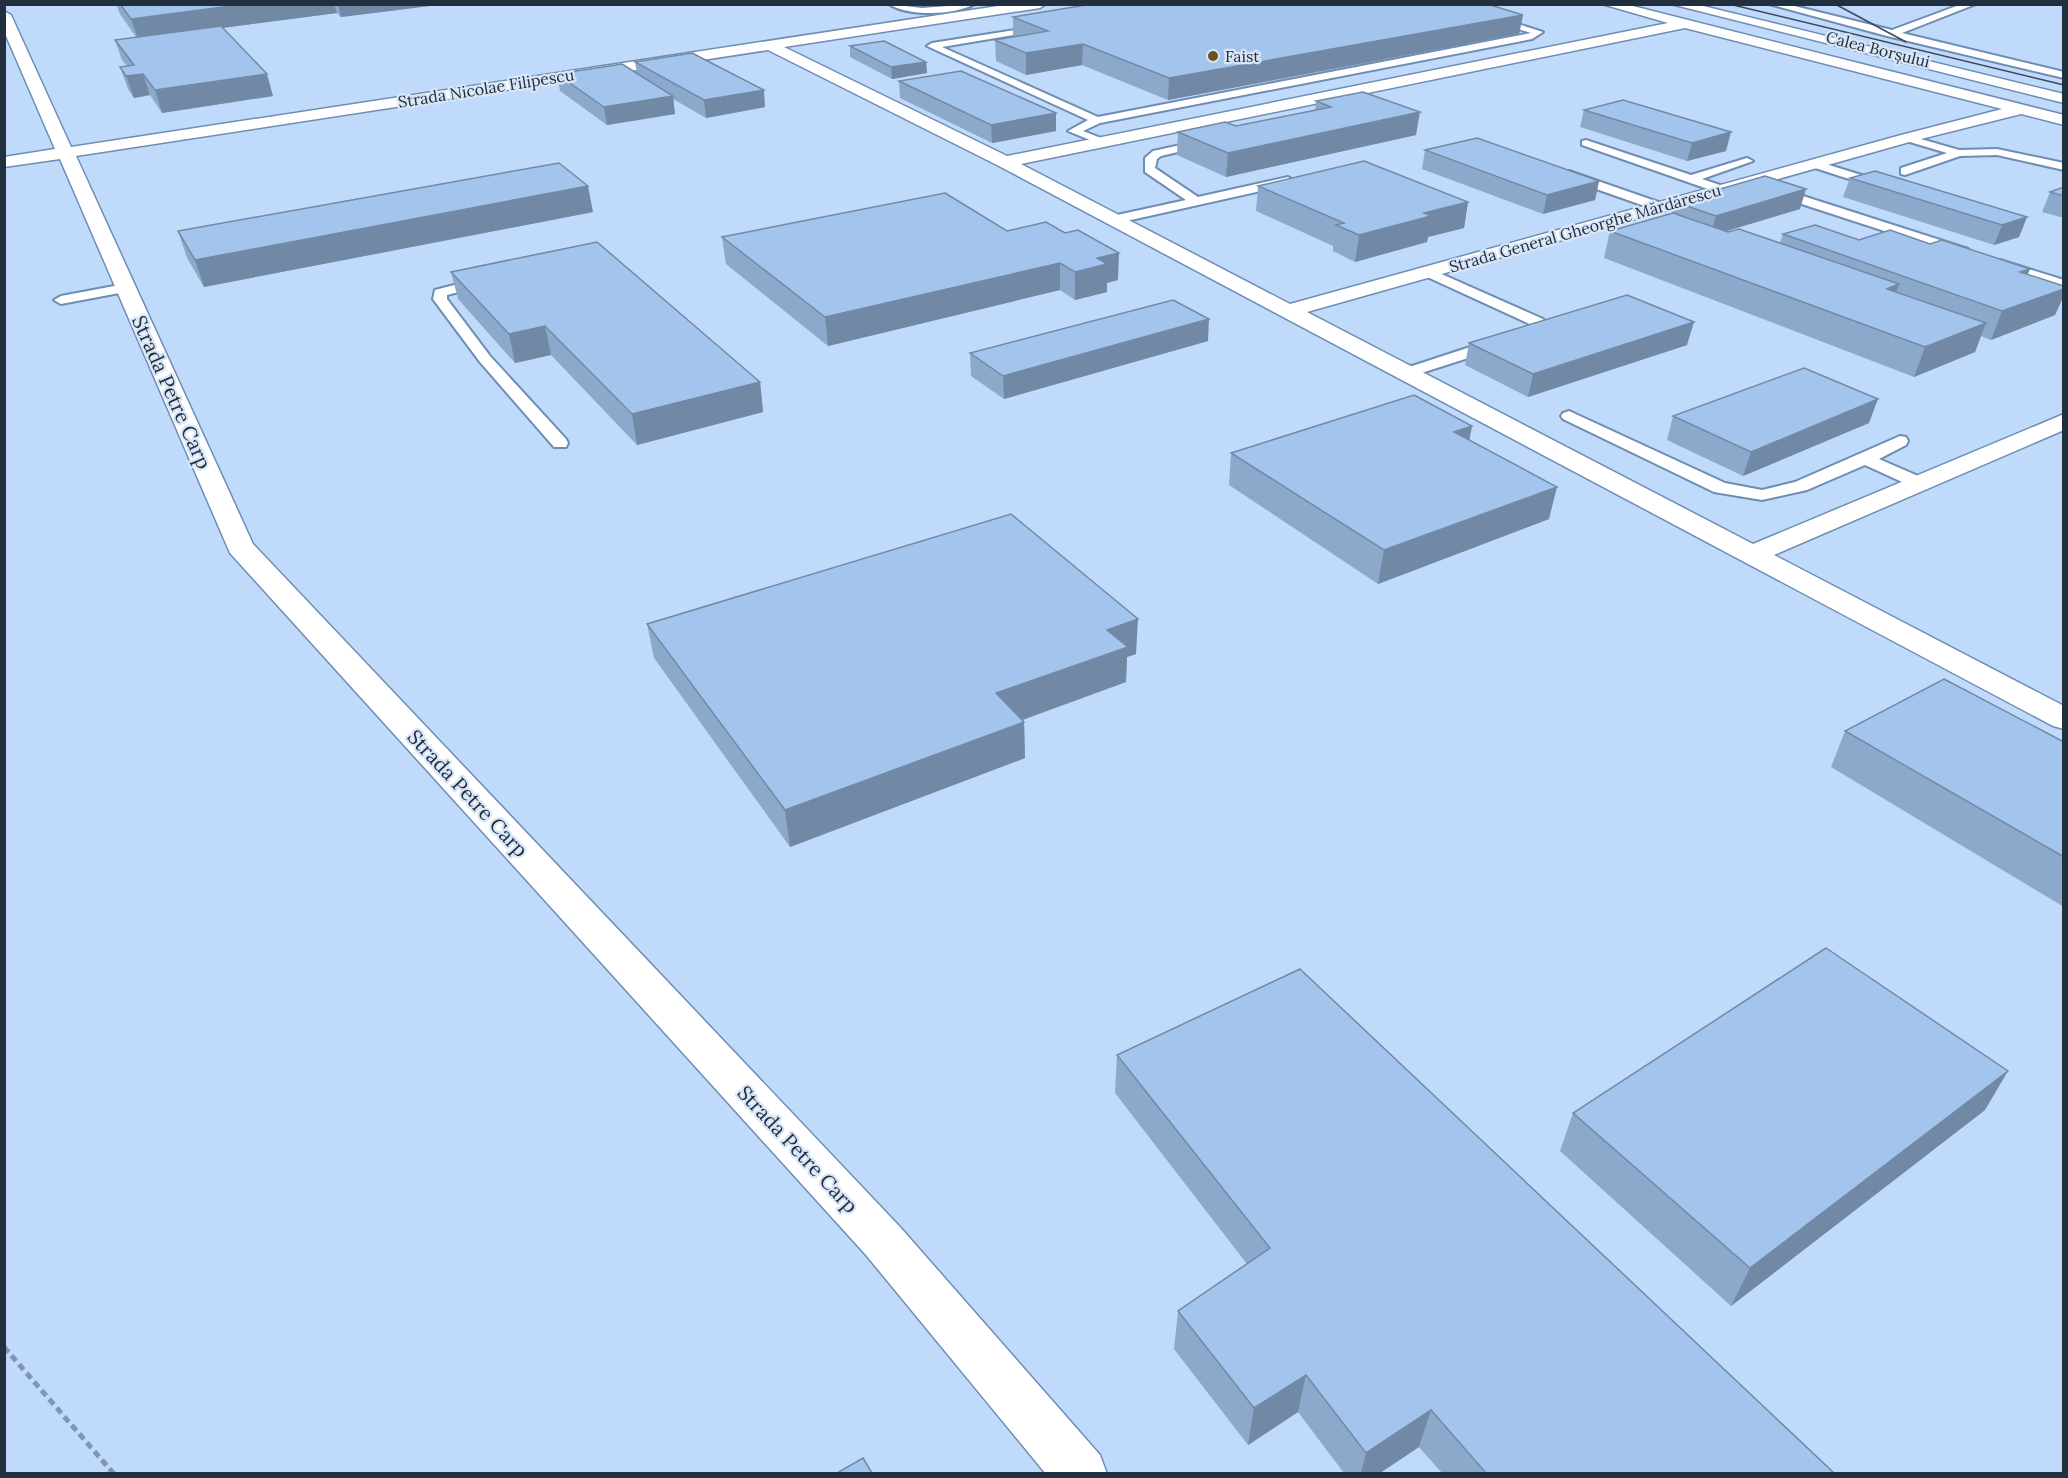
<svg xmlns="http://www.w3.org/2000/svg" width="2068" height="1478" viewBox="0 0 2068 1478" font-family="Lora,serif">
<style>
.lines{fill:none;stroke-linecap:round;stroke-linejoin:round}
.service-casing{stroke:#6e8db3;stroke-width:4}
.minor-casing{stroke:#6e8db3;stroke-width:3}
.primary-casing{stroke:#6e8db3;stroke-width:3}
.path{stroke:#8196b0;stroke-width:5;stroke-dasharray:7 4.5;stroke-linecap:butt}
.service{fill:#fff;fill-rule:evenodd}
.minor{fill:#fff;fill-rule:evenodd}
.primary{fill:#fff;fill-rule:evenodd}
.tram{stroke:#3a495b;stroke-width:1.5}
.wall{fill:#8ca9cc}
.shaded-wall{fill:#7289a6}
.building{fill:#a3c4ed;stroke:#7289a6;stroke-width:1.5}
.poi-dot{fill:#6d4f24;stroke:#d9e6f7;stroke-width:2}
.labels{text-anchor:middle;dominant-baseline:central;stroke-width:4.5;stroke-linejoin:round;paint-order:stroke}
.far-street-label{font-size:16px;fill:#222f3f;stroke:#d9e6f7}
.far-poi-label{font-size:16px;fill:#222f3f;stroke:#d9e6f7;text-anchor:start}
.street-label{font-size:20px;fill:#222f3f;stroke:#d9e6f7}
</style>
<rect width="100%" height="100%" fill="#c0dafc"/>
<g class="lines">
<defs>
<g id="service">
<path d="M 889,4 L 922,8 L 975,4 C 955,15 908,17 889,4 Z"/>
<polygon points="1441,4 1456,4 1543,32 1532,39 1100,123 1083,131 1106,140 1108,142 1102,145 1068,131 1088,120 927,46 932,43 1047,25 1047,29 1044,30 942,47 1098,117 1531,33"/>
<polygon points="1769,4 1786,4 1892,30 1962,4 1976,4 1902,33 2064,72 2064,78 1887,36"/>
<polygon points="1907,135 1959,150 1997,149 2064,163 2064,170 1997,155 1960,156 1905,175 1901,174 1901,168 1947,153 1903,140 1901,138"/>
<polygon points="1208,139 1214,142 1212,144 1161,156 1157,159 1155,168 1198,197 1288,177 1294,181 1288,185 1113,224 1108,223 1107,220 1108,217 1186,200 1145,172 1145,158 1153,151"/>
<polygon points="1586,140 1691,175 1747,158 1753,161 1702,179 1726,187 1726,193 1722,194 1582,145 1582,141"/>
<polygon points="1813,160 1887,183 1889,186 1883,190 1809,166 1807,164"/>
<polygon points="1569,171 1664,204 1666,207 1660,211 1656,210 1565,178 1565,172"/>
<polygon points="1775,187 1968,249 1970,252 1963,256 1958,255 1771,194 1769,191"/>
<polygon points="2000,260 2064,280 2064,289 1995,267 1993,264 1995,261"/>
<polygon points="1428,268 1543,319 1548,326 1543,334 1412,376 1400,376 1398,373 1400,370 1534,326 1423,275 1421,272"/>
<polygon points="485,277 492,281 490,284 447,295 447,299 490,356 566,439 568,443 566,447 554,447 480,362 433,299 435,290"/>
<polygon points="125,284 132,288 130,291 61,304 54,300 61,296"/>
<polygon points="1569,411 1725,483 1762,490 1795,482 1900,436 1906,437 1908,441 1906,445 1879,459 1925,479 1928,483 1925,487 1913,487 1865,465 1807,490 1762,500 1714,492 1563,419 1561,416 1563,413"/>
</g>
<path id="minor" d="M 1011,4 L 1046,4 L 1040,8 L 784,47 L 1007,156 L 1668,23 L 1602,4 L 1625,4 L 2064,115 L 2064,125 L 2021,114 L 1913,141 L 1307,312 L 1753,544 L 2064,414 L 2064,430 L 1774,555 L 2064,706 L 2064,729 L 2053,726 L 999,166 L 768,50 L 76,156 L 253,544 L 900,1227 L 1100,1455 L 1107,1474 L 1046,1474 L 866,1255 L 230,553 L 60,159 L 4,167 L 4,157 L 55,149 L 4,31 L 4,11 L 11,15 L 71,147 ZM 1685,28 L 2002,109 L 1901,135 L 1290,304 L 1021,164 Z"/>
<polygon id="primary" points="1671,4 1695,4 2064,94 2064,103"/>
</defs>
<use href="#service" class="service-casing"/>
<use href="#minor" class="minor-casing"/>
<use href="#primary" class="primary-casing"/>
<polyline class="path" points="4,1347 114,1474"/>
<use href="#service" class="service"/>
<use href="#minor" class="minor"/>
<use href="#primary" class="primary"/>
<g class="tram">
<polyline points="1729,4 2064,85"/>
<polyline points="1835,4 1906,42"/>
</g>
</g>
<g class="wall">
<polygon points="116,4 438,5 341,17 337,13 222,28 273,96 162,113 150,95 134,98 128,89 120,67 127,66 122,60 115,40 136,37 120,14"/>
<polygon points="1523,15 1519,34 1168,100 1082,65 1026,75 996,61 995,40 1013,37 1013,17"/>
<polygon points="850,46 926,62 927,73 892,79 850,57"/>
<polygon points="635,62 765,107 706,118 673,99 675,114 607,125 560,91 557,74 637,73"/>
<polygon points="899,81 1056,131 992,143 900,98"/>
<polygon points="1316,101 1416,135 1226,177 1177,155 1178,132 1236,126 1315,110"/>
<polygon points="1584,110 1726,151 1687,161 1580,127"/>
<polygon points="1425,150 1599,181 1595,200 1543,214 1422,169"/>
<polygon points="1850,178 2027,217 2019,237 1994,245 1843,197"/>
<polygon points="1258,186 1468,202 1464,228 1428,237 1427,242 1355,262 1333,251 1333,246 1256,211"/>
<polygon points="2064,187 2064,218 2042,212 2050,192"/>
<polygon points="1675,202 1800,209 1726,231 1780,243 1783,234 1859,240 2028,275 2064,286 2064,295 2055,315 1991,340 1981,336 1975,352 1914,377 1604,258 1610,231 1672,213"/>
<polygon points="593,212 204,287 187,258 178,231"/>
<polygon points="1007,231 1118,280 1107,283 1107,292 1075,300 1060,290 828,346 726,264 722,237"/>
<polygon points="451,272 760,382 763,412 637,445 551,355 515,363 458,299"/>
<polygon points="1208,341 1004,399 971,376 970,353"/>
<polygon points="1469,343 1687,345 1528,397 1465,365"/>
<polygon points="1673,416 1869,423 1743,476 1667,440"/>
<polygon points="1472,426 1469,439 1549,519 1378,584 1229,485 1231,453"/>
<polygon points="647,624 1136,654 1127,657 1126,682 1023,720 1024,722 1025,758 790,847 654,658"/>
<polygon points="1845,731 2064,742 2064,907 1831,767"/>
<polygon points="1117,1055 1834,1473 1442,1473 1419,1447 1380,1473 1344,1473 1298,1412 1248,1445 1174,1349 1178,1311 1247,1264 1115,1093"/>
<polygon points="1985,1110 1731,1306 1560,1151 1573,1113"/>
</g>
<g class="shaded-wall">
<polygon points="246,4 334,4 337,13 138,39 131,19"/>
<polygon points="338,4 438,4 438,5 341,17"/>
<polygon points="1523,15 1519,34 1168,100 1169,78"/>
<polygon points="1083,44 1082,65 1026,75 1026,53"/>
<polygon points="926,62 927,73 892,79 891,67"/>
<polygon points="143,74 150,95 134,98 126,76"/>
<polygon points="267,74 273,96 162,113 155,90"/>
<polygon points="764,90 765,107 706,118 704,100"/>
<polygon points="673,96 675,114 607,125 604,107"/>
<polygon points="1420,112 1416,135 1226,177 1228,153"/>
<polygon points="1056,113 1056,131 992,143 991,125"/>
<polygon points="1731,132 1726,151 1687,161 1692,143"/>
<polygon points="1599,181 1595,200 1543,214 1547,195"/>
<polygon points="588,186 593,212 204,287 195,260"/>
<polygon points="1806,189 1800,209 1710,236 1716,216"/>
<polygon points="1468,202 1464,228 1428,237 1427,242 1355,262 1359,235 1424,213"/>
<polygon points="2027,217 2019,237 1994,245 2002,225"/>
<polygon points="1119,253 1118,280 1107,283 1107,292 1075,300 1075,272 1097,258"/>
<polygon points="1060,263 1060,290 828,346 825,317"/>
<polygon points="2030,269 2019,296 2020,272"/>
<polygon points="1899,284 1889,312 1887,289"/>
<polygon points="2064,289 2064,295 2055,315 1991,340 2002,311"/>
<polygon points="1209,319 1208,341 1004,399 1003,376"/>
<polygon points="1694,322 1687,345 1528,397 1533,374"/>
<polygon points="1986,323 1975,352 1914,377 1925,347"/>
<polygon points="545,326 551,355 515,363 509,334"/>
<polygon points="760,382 763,412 637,445 632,414"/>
<polygon points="1878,399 1869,423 1743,476 1751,452"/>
<polygon points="1472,426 1466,457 1454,432"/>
<polygon points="1557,487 1549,519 1378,584 1384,550"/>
<polygon points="1138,619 1136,654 1127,657 1126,682 997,729 996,693 1107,630"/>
<polygon points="1024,722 1025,758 790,847 785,810"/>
<polygon points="2008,1071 1985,1110 1731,1306 1750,1268"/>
<polygon points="1306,1375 1298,1412 1248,1445 1254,1408"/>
<polygon points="1431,1410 1419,1447 1380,1473 1361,1473 1366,1453"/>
</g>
<g class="building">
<polygon points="120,4 246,4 131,19"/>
<polygon points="1092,4 1487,4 1523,15 1169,78 1083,44 1026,53 995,40 1048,31 1013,17"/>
<polygon points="221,26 267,74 155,90 143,74 126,76 120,67 134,65 115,40"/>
<polygon points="884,41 926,62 891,67 850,46"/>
<polygon points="692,53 764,90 704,100 635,62"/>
<polygon points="622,64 673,96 604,107 557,74"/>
<polygon points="961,71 1056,113 991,125 899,81"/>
<polygon points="1363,92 1420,112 1228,153 1178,132 1225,122 1236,126 1331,107 1316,101"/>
<polygon points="1623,100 1731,132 1692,143 1584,110"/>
<polygon points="1477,138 1599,181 1547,195 1425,150"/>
<polygon points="1364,161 1468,202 1424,213 1431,216 1359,235 1336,225 1344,223 1258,186"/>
<polygon points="559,163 588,186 195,260 178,231"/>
<polygon points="1875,171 2027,217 2002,225 1850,178"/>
<polygon points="1765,176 1806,189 1716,216 1675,202"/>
<polygon points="2064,187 2064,196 2050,192"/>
<polygon points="945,193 1007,231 1046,222 1065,233 1078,230 1119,253 1097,258 1107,264 1075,272 1060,263 825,317 722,237"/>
<polygon points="1673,213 1728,232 1739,229 1899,284 1887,289 1986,323 1925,347 1610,231"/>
<polygon points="1815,225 1859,240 1890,230 1930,244 1942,240 2030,269 2020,272 2064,286 2064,289 2002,311 1783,234"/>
<polygon points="597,242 760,382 632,414 545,326 509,334 451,272"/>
<polygon points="1627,295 1694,322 1533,374 1469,343"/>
<polygon points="1173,300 1209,319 1003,376 970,353"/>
<polygon points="1804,368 1878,399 1751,452 1673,416"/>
<polygon points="1414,395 1472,426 1454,432 1557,487 1384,550 1231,453"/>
<polygon points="1011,514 1138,619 1107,630 1128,647 996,693 1024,722 785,810 647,624"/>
<polygon points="1944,679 2064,742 2064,857 1845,731"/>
<polygon points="1826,948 2008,1071 1750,1268 1573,1113"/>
<polygon points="1300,969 1834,1473 1486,1473 1431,1410 1366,1453 1306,1375 1254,1408 1178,1311 1270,1248 1117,1055"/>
<polygon points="863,1458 872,1473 837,1473"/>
</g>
<circle class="poi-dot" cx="1213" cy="56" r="6"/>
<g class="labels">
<g class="far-street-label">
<text transform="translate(1878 49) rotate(14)">Calea Borșului</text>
<text transform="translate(486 88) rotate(-9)">Strada Nicolae Filipescu</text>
<text transform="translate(1585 228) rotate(-16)">Strada General Gheorghe Mărdărescu</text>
</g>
<g class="far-poi-label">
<text x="1225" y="56">Faist</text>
</g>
<g class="street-label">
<text transform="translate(172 392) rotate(66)">Strada Petre Carp</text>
<text transform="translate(468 793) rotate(47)">Strada Petre Carp</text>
<text transform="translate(798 1149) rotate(47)">Strada Petre Carp</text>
</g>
</g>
<rect width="2068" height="1478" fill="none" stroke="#222f3f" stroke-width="12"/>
</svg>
